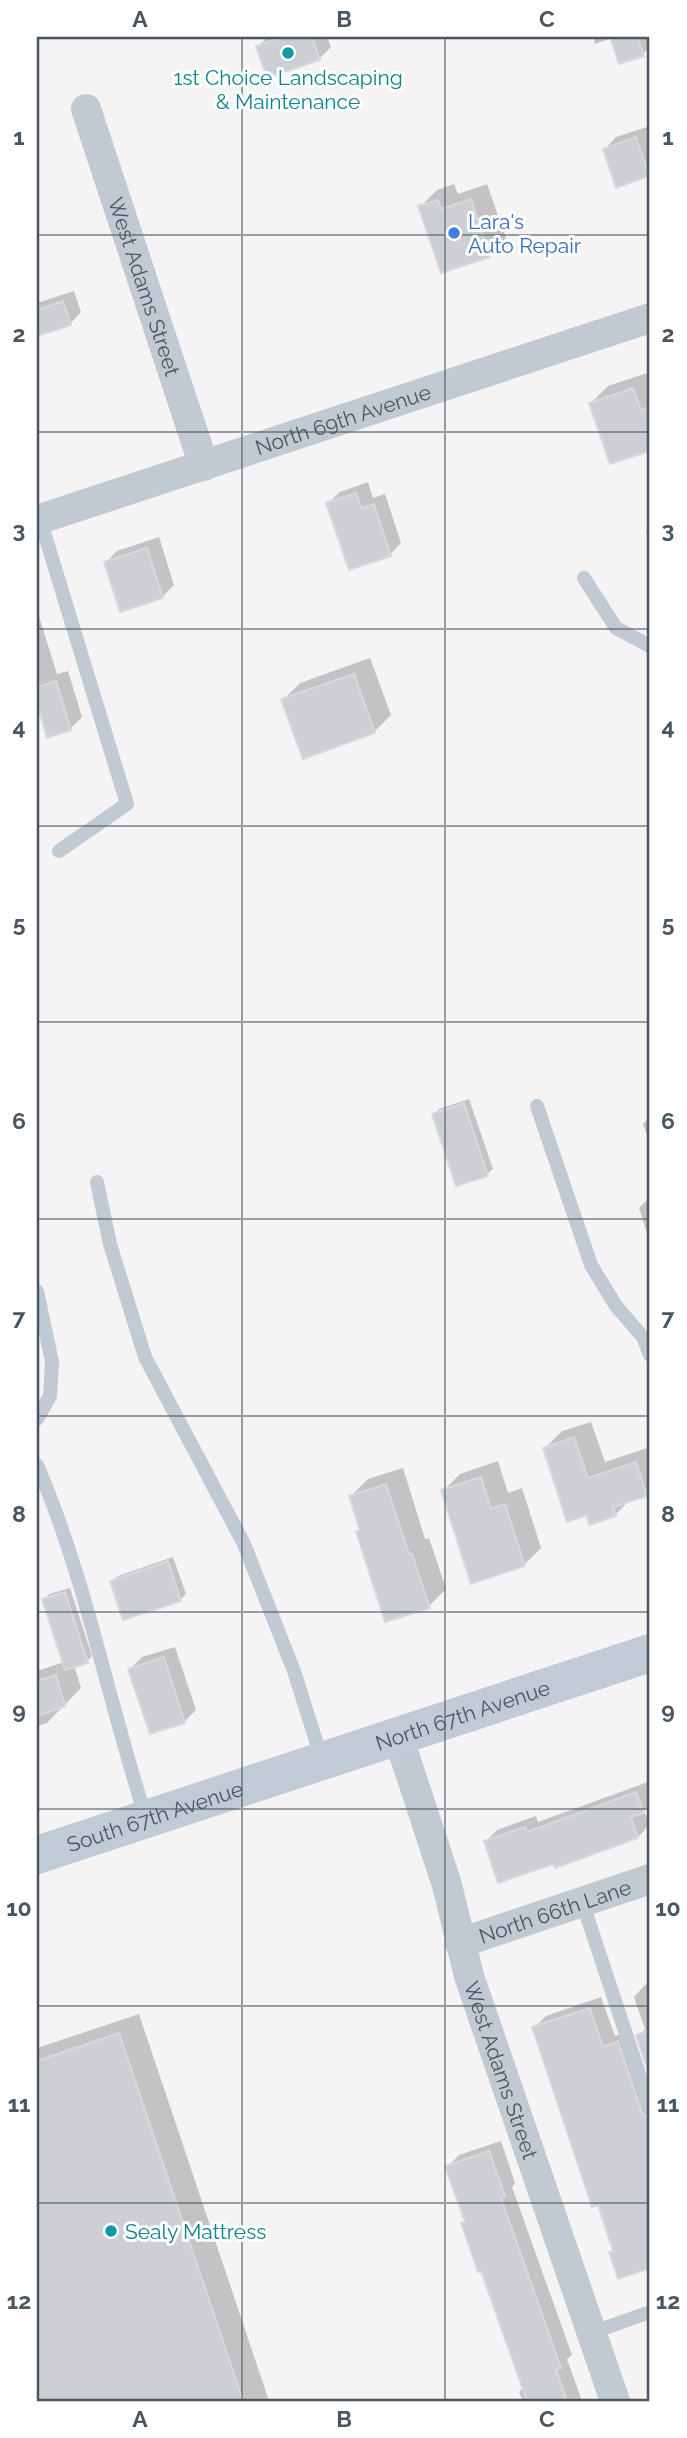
<svg xmlns="http://www.w3.org/2000/svg" width="687" height="2438" viewBox="0 0 687 2438" font-family="Raleway,sans-serif">
<style>
.shadow{fill:#0003}
.building{fill:#cdcfd5;stroke:#d7d9de;stroke-width:2}
.lines{fill:none;stroke-linecap:round;stroke-linejoin:round}
.service{stroke:#c1cad2;stroke-width:14}
.minor{stroke:#c1cad2;stroke-width:30}
.secondary{stroke:#c1cbd6;stroke-width:38}
.grid{fill:none;stroke:#4a5661;stroke-width:2;stroke-opacity:0.55}
.culture-dot{fill:#0f9aa8;stroke:#fff;stroke-width:2.5}
.shop-dot{fill:#3f7fe0;stroke:#fff;stroke-width:2.5}
.labels{text-anchor:middle;dominant-baseline:central;stroke-width:6;stroke-linejoin:round;paint-order:stroke}
.culture-label{font-size:21px;fill:#0d838f;stroke:#fff}
.shop-label{font-size:21px;fill:#366cbe;stroke:#fff;text-anchor:start}
.street-label{font-size:21px;fill:#4a5661;stroke:#fff}
.neatline{fill:none;stroke:#4a5661;stroke-width:2.5}
.grid-label{font-size:23px;text-anchor:middle;font-weight:bold;fill:#4a5661}
</style>
<rect width="100%" height="100%" fill="#f5f3f3"/>
<g class="shadow">
<polygon points="268,37 327,37 331,47 319,59 258,46"/>
<polygon points="593,37 650,37 650,47 643,54 612,38 595,44"/>
<polygon points="647,127 650,135 650,173 648,175 605,149 616,137"/>
<polygon points="454,184 458,194 487,184 506,238 489,255 420,207 437,190"/>
<polygon points="74,291 81,312 70,324 37,334 37,303"/>
<polygon points="650,372 650,449 611,462 591,403 608,386"/>
<polygon points="368,482 373,498 385,494 401,543 390,555 328,503 340,492"/>
<polygon points="650,528 650,545 646,532"/>
<polygon points="159,537 174,585 162,597 106,562 117,551"/>
<polygon points="37,610 57,674 68,671 82,717 70,729 42,715 37,717"/>
<polygon points="370,658 391,715 374,732 283,700 300,683"/>
<polygon points="469,1099 493,1169 487,1174 434,1114 439,1109"/>
<polygon points="649,1118 650,1118 650,1144 643,1124"/>
<polygon points="650,1197 650,1243 639,1208"/>
<polygon points="591,1422 605,1462 650,1447 650,1490 647,1494 631,1499 615,1515 588,1513 545,1448 562,1431"/>
<polygon points="498,1461 508,1493 522,1488 541,1548 524,1565 443,1491 460,1474"/>
<polygon points="403,1468 425,1539 429,1538 446,1589 429,1606 358,1532 361,1528 351,1496 368,1479"/>
<polygon points="173,1557 186,1594 181,1599 124,1618 112,1581 118,1576"/>
<polygon points="70,1588 92,1656 87,1661 74,1665 81,1688 47,1723 37,1726 37,1671 64,1662 44,1600 49,1594"/>
<polygon points="175,1647 196,1710 184,1722 130,1669 142,1657"/>
<polygon points="648,1782 650,1804 644,1810 649,1825 638,1837 554,1862 486,1841 497,1830 536,1816 538,1822"/>
<polygon points="650,1983 650,2072 638,2036 645,2029 634,1997 645,1985"/>
<polygon points="601,1997 615,2036 630,2031 650,2093 650,2266 619,2277 611,2253 615,2249 534,2028 546,2016"/>
<polygon points="139,2014 269,2401 37,2401 37,2048"/>
<polygon points="501,2141 515,2183 512,2187 572,2355 567,2359 582,2401 523,2401 519,2392 524,2387 482,2269 463,2224 466,2221 447,2167 459,2155"/>
</g>
<g class="building">
<polygon points="283,37 312,37 320,60 267,78 256,46"/>
<polygon points="610,37 637,37 644,56 619,64"/>
<polygon points="636,137 649,176 616,188 603,149"/>
<polygon points="471,199 490,257 441,273 418,206 438,200 441,209"/>
<polygon points="63,301 71,325 37,336 37,310"/>
<polygon points="633,388 641,410 650,407 650,451 610,464 589,403"/>
<polygon points="356,493 361,508 374,504 391,556 349,570 326,503"/>
<polygon points="147,548 163,598 120,612 104,562"/>
<polygon points="354,674 375,733 303,759 281,699"/>
<polygon points="56,681 71,730 47,738 37,703 37,687"/>
<polygon points="464,1103 488,1176 456,1186 432,1114"/>
<polygon points="574,1437 588,1478 636,1462 647,1496 613,1507 616,1516 589,1525 587,1515 567,1522 543,1448"/>
<polygon points="481,1477 491,1509 505,1504 525,1566 471,1584 441,1490"/>
<polygon points="386,1484 409,1554 412,1554 430,1608 385,1622 356,1531 360,1531 349,1496"/>
<polygon points="168,1561 181,1601 123,1620 110,1581"/>
<polygon points="65,1592 88,1663 65,1670 42,1599"/>
<polygon points="164,1657 185,1723 150,1734 128,1669"/>
<polygon points="56,1675 65,1706 37,1716 37,1681"/>
<polygon points="636,1792 644,1813 631,1817 638,1838 555,1868 553,1864 498,1883 484,1841 525,1827 527,1832"/>
<polygon points="590,2008 603,2047 618,2041 641,2110 644,2115 650,2116 650,2268 618,2279 609,2252 613,2251 598,2205 592,2207 532,2027"/>
<polygon points="650,2030 650,2077 636,2035"/>
<polygon points="119,2033 243,2401 37,2401 37,2061"/>
<polygon points="489,2151 505,2196 501,2198 561,2368 556,2370 567,2401 527,2401 481,2271 478,2272 461,2223 465,2222 445,2166"/>
</g>
<g class="lines">
<g class="service">
<polyline points="40,519 127,804 59,851"/>
<polyline points="584,578 616,628 650,646"/>
<polyline points="537,1106 591,1265 616,1306 643,1337 650,1355"/>
<polyline points="97,1182 110,1244 145,1357 244,1544 294,1671 322,1760"/>
<polyline points="37,1291 52,1362 50,1396 37,1419"/>
<path d="M 37,1465 C 86,1578 108,1701 146,1818"/>
<polyline points="582,1901 650,2107"/>
<polyline points="591,2333 650,2312"/>
</g>
<g class="minor">
<path id="s1" d="M 86,109 L 204,466"/>
<path id="s2" d="M 37,520 L 650,318"/>
<path id="s3" d="M 398,1736 L 447,1885 L 469,1976 L 615,2401"/>
<path id="s4" d="M 460,1943 L 650,1879"/>
</g>
<path class="secondary" id="s5" d="M 37,1855 L 650,1653"/>
</g>
<path class="grid" d="M 242,37 L 242,2401M 445,37 L 445,2401M 37,235 L 650,235M 37,432 L 650,432M 37,629 L 650,629M 37,826 L 650,826M 37,1022 L 650,1022M 37,1219 L 650,1219M 37,1416 L 650,1416M 37,1612 L 650,1612M 37,1809 L 650,1809M 37,2006 L 650,2006M 37,2203 L 650,2203"/>
<g class="culture-dot">
<circle cx="288" cy="53" r="7"/>
<circle cx="111" cy="2231" r="7"/>
</g>
<circle class="shop-dot" cx="454" cy="233" r="7"/>
<g class="labels">
<g class="culture-label">
<text x="288" y="77">1st Choice Landscaping<tspan x="288" dy="24">&amp; Maintenance</tspan></text>
<text x="125" y="2231" text-anchor="start">Sealy Mattress</text>
</g>
<g class="shop-label">
<text x="468" y="221">Lara's<tspan x="468" dy="24">Auto Repair</tspan></text>
</g>
<g class="street-label">
<text stroke="none"><textPath href="#s1" startOffset="187">West Adams Street</textPath></text>
<text stroke="none"><textPath href="#s2" startOffset="322">North 69th Avenue</textPath></text>
<text stroke="none"><textPath href="#s5" startOffset="448">North 67th Avenue</textPath></text>
<text stroke="none"><textPath href="#s5" startOffset="124">South 67th Avenue</textPath></text>
<text stroke="none"><textPath href="#s4" startOffset="100">North 66th Lane</textPath></text>
<text stroke="none"><textPath href="#s3" startOffset="350">West Adams Street</textPath></text>
</g>
</g>
<rect width="687" height="2438" fill="none" stroke="#ffffff" stroke-width="77"/>
<rect x="38" y="38" width="610" height="2362" class="neatline"/>
<g class="grid-label">
<text x="140" y="27">A</text>
<text x="344" y="27">B</text>
<text x="547" y="27">C</text>
<text x="19" y="145">1</text>
<text x="668" y="145">1</text>
<text x="19" y="342">2</text>
<text x="668" y="342">2</text>
<text x="19" y="538">3</text>
<text x="668" y="538">3</text>
<text x="19" y="735">4</text>
<text x="668" y="735">4</text>
<text x="19" y="932">5</text>
<text x="668" y="932">5</text>
<text x="19" y="1129">6</text>
<text x="668" y="1129">6</text>
<text x="19" y="1325">7</text>
<text x="668" y="1325">7</text>
<text x="19" y="1522">8</text>
<text x="668" y="1522">8</text>
<text x="19" y="1719">9</text>
<text x="668" y="1719">9</text>
<text x="19" y="1916">10</text>
<text x="668" y="1916">10</text>
<text x="19" y="2112">11</text>
<text x="668" y="2112">11</text>
<text x="19" y="2309">12</text>
<text x="668" y="2309">12</text>
<text x="140" y="2427">A</text>
<text x="344" y="2427">B</text>
<text x="547" y="2427">C</text>
</g>
</svg>
